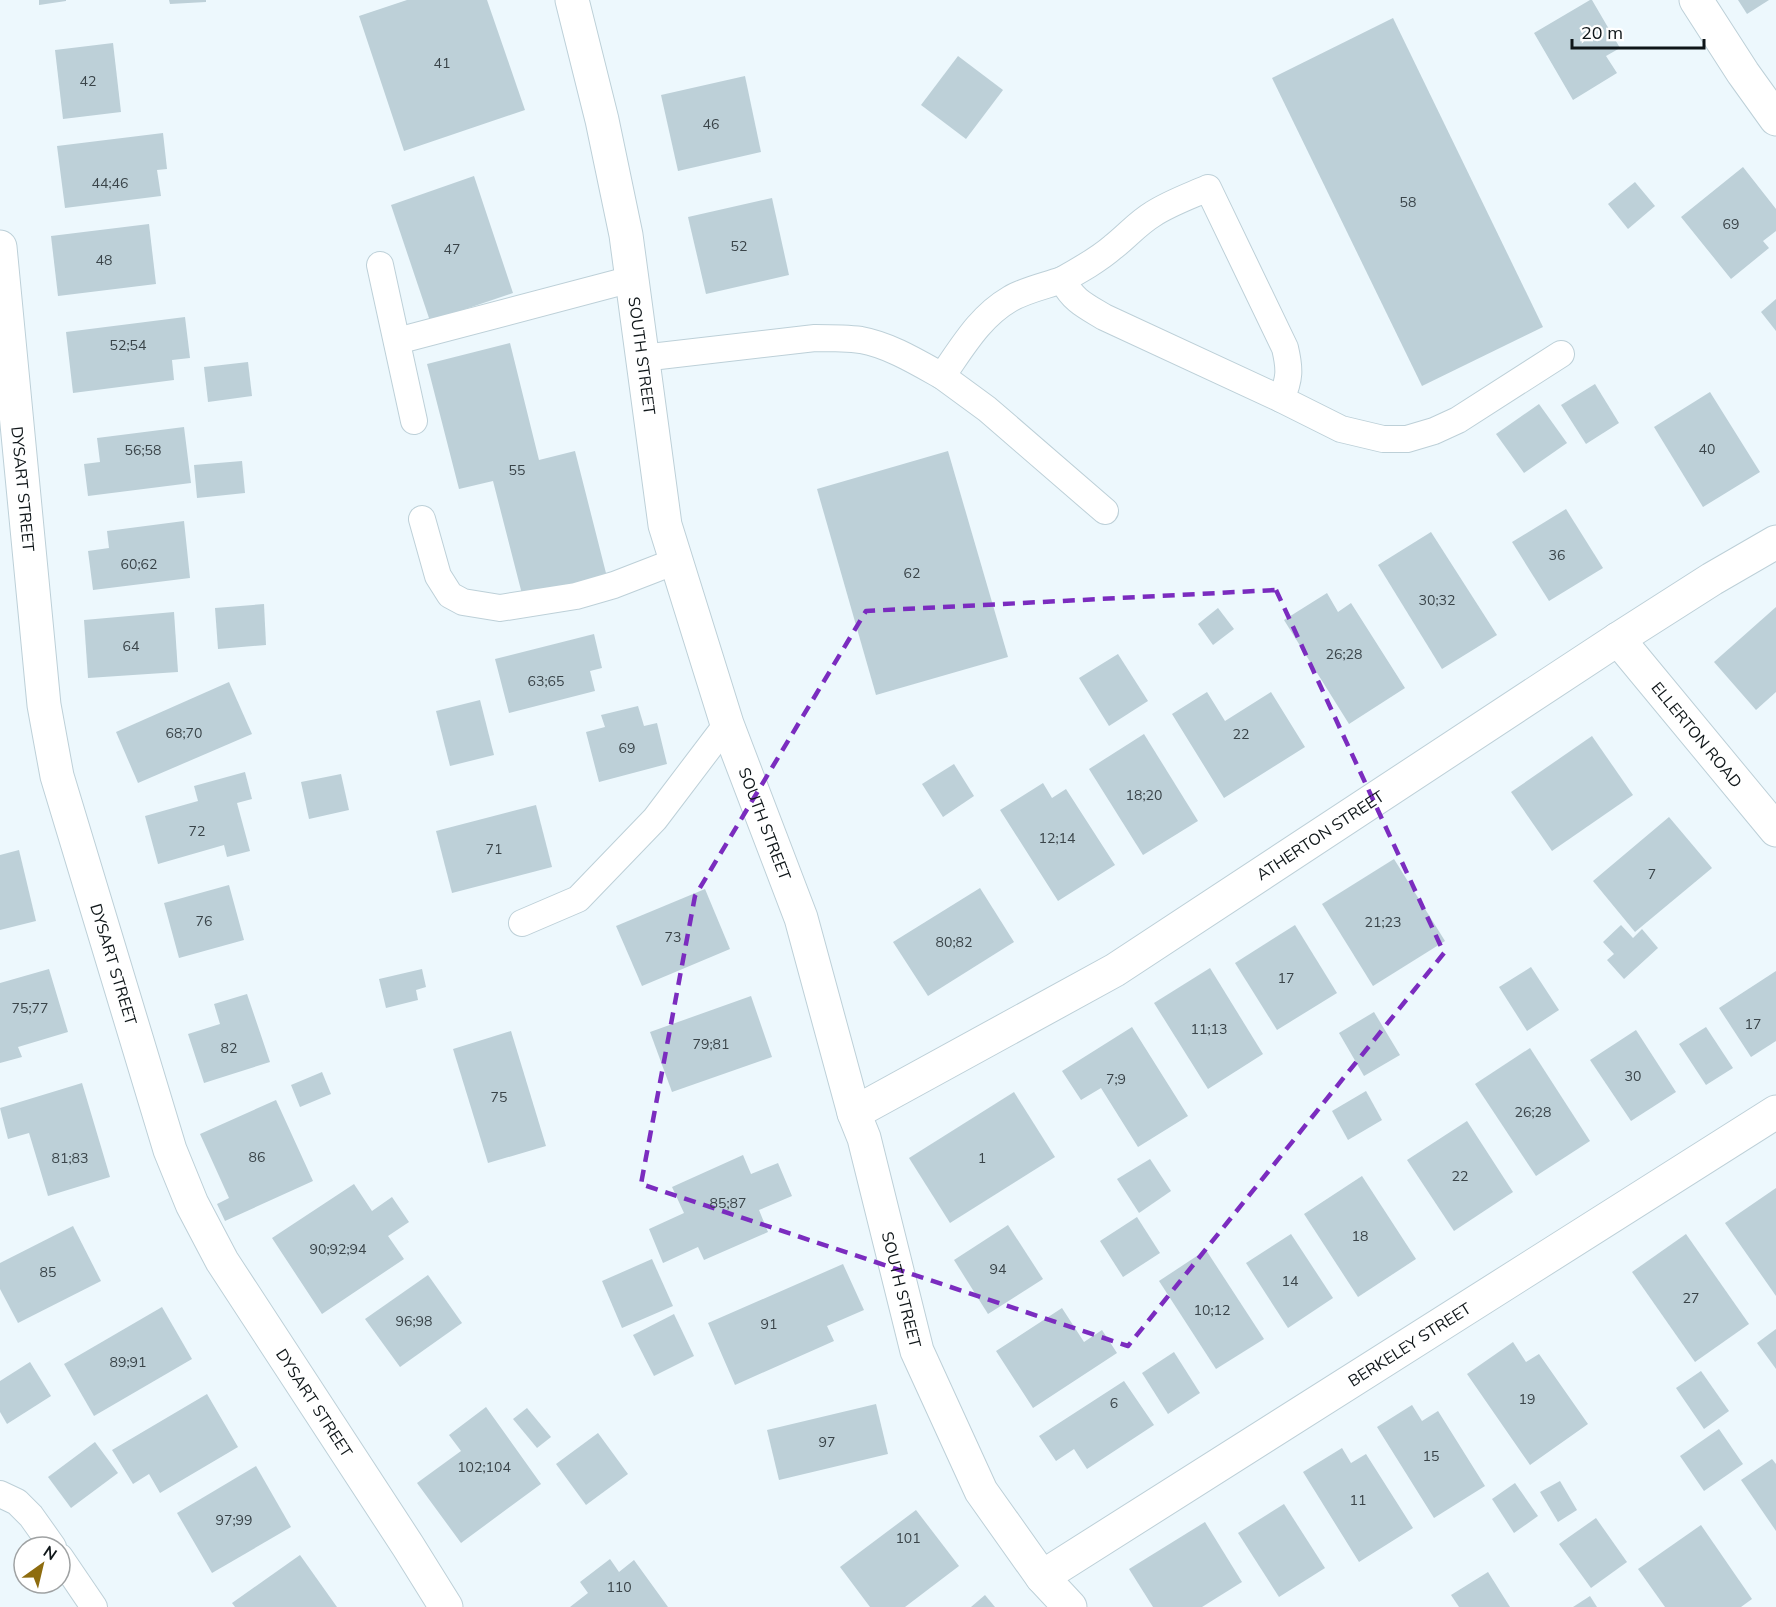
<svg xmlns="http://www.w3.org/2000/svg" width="1776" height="1607" viewBox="0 0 1776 1607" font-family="Mulish,sans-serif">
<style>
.building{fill:#bdd0d8}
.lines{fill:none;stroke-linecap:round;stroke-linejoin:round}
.lane-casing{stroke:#bdd0d8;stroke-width:28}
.street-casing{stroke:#bdd0d8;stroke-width:35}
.lane{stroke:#fff;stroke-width:26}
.street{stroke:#fff;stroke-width:33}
.marked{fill:none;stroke:#7b2cbf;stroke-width:4.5;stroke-dasharray:12 8;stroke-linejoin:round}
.labels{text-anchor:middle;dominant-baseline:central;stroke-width:4.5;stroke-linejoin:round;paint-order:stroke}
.number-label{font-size:14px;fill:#3a4449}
.street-label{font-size:16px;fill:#0f1619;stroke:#fff}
</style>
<rect width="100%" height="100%" fill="#edf8fd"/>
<g class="building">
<polygon points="39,0 66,0 66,1 39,5"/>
<polygon points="169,0 206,0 206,2 170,4"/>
<polygon points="407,0 487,0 525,110 404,151 359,16"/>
<polygon points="1590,0 1592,0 1620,48 1606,56 1617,73 1573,100 1534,33"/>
<polygon points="1738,0 1769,0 1747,14"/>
<polygon points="1393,18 1543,327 1422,386 1272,78"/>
<polygon points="113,43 121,112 63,119 55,50"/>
<polygon points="958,56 1003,90 966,139 921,105"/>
<polygon points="745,76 761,152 678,171 661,95"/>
<polygon points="163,133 167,169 157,170 161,196 65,208 57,146"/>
<polygon points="1743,167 1776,209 1776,231 1763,241 1769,248 1731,279 1681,217"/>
<polygon points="474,176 513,293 430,321 391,205"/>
<polygon points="1635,182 1655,206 1628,229 1608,204"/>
<polygon points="772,198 789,275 706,294 688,217"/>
<polygon points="149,224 156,284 58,296 51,236"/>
<polygon points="1776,299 1776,331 1761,312"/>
<polygon points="185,317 190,358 172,360 174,380 73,393 66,332"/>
<polygon points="510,343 539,460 575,451 607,577 523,598 493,481 459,489 427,364"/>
<polygon points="248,362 252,396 208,402 204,367"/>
<polygon points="1595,384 1619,423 1586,444 1561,405"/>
<polygon points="1710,392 1760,472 1703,507 1654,427"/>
<polygon points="1539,404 1567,443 1524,473 1496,434"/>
<polygon points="184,427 191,483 88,496 84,464 100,462 97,438"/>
<polygon points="948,451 1008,657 876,695 817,489"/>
<polygon points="242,461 245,493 197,498 194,465"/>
<polygon points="1566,509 1603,568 1549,601 1512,542"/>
<polygon points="184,521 190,578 93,590 88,551 109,548 107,531"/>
<polygon points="1431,532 1497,635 1442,669 1378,565"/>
<polygon points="1327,593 1338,612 1351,603 1405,688 1349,724 1284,620"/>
<polygon points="264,604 266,645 218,649 215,608"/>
<polygon points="1776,607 1776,692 1756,710 1714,662"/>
<polygon points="1218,608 1234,629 1213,645 1198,624"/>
<polygon points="174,612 178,672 88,678 84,620"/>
<polygon points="594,634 602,668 590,671 595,691 509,713 495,659"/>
<polygon points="1118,654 1148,701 1109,726 1079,678"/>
<polygon points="229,682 252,734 138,783 116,732"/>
<polygon points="1207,692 1225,721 1271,692 1305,747 1224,798 1172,714"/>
<polygon points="480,700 494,755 450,766 436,711"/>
<polygon points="638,706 644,726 657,723 667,764 599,782 586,732 605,727 601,715"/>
<polygon points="1144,734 1198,821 1143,855 1089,769"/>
<polygon points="1592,736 1633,795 1552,851 1511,792"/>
<polygon points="954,764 974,796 943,817 922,784"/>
<polygon points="245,772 252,799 237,803 250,851 227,857 224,845 158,864 145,816 198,801 194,786"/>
<polygon points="341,774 349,810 309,819 301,782"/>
<polygon points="1043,783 1052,798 1066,789 1115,865 1058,901 1000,810"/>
<polygon points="536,805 552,867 452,893 436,831"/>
<polygon points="1669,817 1712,868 1635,932 1593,881"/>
<polygon points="19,850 36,921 0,930 0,855"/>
<polygon points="1394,859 1445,941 1373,986 1322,904"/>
<polygon points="229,885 244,940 179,958 164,903"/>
<polygon points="980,888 1014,942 928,996 893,942"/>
<polygon points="705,889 730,949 642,986 616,926"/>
<polygon points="1295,925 1337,993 1277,1030 1235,963"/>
<polygon points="1621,925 1633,938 1642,929 1658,948 1624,979 1607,960 1614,954 1603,942"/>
<polygon points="1531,967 1559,1010 1527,1031 1499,987"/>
<polygon points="1210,968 1263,1054 1208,1089 1154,1003"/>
<polygon points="49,969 68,1032 18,1047 22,1057 0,1063 0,983"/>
<polygon points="422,969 426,987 416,990 418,1000 386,1008 379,979"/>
<polygon points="1776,971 1776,1041 1751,1057 1719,1008"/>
<polygon points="247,994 270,1062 204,1083 188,1034 220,1024 214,1004"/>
<polygon points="751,996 772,1057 672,1092 650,1032"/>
<polygon points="1374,1012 1400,1055 1364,1076 1339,1033"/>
<polygon points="1132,1027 1188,1116 1138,1147 1101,1088 1081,1100 1062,1071"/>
<polygon points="1706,1027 1733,1068 1706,1085 1679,1044"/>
<polygon points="1636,1030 1676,1092 1631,1121 1590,1060"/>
<polygon points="511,1031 546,1146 488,1163 453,1049"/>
<polygon points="1530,1048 1590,1141 1536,1176 1475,1084"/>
<polygon points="322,1072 331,1094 300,1107 291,1085"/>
<polygon points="82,1083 110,1177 48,1196 29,1133 8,1139 0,1108"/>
<polygon points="1366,1091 1382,1120 1348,1140 1332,1111"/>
<polygon points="1014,1092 1055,1157 950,1223 909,1158"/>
<polygon points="276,1100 313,1181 225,1221 217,1204 229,1198 200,1134"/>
<polygon points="1467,1121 1513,1192 1454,1231 1407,1160"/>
<polygon points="743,1155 751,1174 778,1163 792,1196 759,1210 768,1232 704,1260 698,1247 663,1263 649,1229 684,1213 672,1187"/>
<polygon points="1150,1159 1171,1191 1139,1213 1117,1179"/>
<polygon points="1362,1176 1416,1259 1358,1297 1304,1214"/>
<polygon points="354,1184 372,1211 392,1197 409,1222 388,1236 404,1259 322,1314 272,1238"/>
<polygon points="1776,1188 1776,1296 1725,1223"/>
<polygon points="1137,1217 1160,1253 1123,1277 1100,1241"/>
<polygon points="1008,1225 1043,1279 988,1314 954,1260"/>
<polygon points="73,1226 101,1281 18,1323 0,1289 0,1263"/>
<polygon points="1291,1234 1333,1298 1288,1328 1246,1263"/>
<polygon points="1686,1234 1749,1324 1695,1362 1632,1272"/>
<polygon points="1206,1250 1264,1339 1216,1369 1159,1281"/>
<polygon points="652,1259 673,1306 622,1328 602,1281"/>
<polygon points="843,1264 864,1310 827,1326 834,1341 735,1385 708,1323"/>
<polygon points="428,1275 462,1323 400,1367 365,1319"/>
<polygon points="162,1307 192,1359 94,1416 64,1364"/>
<polygon points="1062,1308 1084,1342 1102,1330 1117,1353 1033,1408 996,1351"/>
<polygon points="674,1314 694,1356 654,1376 633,1335"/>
<polygon points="1776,1329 1776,1369 1757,1343"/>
<polygon points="1513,1342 1526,1362 1539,1354 1588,1424 1530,1465 1467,1374"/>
<polygon points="1174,1352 1200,1393 1168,1414 1142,1373"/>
<polygon points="30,1362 51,1396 7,1424 0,1412 0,1381"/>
<polygon points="1701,1371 1729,1411 1704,1429 1676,1388"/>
<polygon points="1124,1381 1154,1425 1087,1469 1074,1449 1056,1461 1039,1436"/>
<polygon points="207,1394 238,1447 160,1493 149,1474 133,1484 112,1450"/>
<polygon points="876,1404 888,1454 779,1480 767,1430"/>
<polygon points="1412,1405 1422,1421 1438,1411 1485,1486 1434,1518 1377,1427"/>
<polygon points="486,1407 541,1484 461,1543 417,1483 461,1451 449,1435"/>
<polygon points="527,1408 551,1437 537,1448 513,1419"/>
<polygon points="1719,1429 1743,1464 1704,1491 1680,1456"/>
<polygon points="598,1433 628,1474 586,1505 556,1464"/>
<polygon points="95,1442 118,1473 71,1508 48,1477"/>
<polygon points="1342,1448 1351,1463 1366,1454 1413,1528 1359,1562 1303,1472"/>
<polygon points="1772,1459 1776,1464 1776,1531 1741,1480"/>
<polygon points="256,1466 291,1527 212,1573 177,1513"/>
<polygon points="1560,1481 1577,1510 1558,1522 1540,1492"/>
<polygon points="1515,1483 1538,1516 1514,1533 1492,1499"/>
<polygon points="1284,1504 1325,1568 1279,1597 1238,1533"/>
<polygon points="916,1510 959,1566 905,1607 870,1607 840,1567"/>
<polygon points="1596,1518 1627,1562 1591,1588 1559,1544"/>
<polygon points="1205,1522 1242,1582 1202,1607 1153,1607 1129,1569"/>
<polygon points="1701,1525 1752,1599 1741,1607 1665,1607 1638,1569"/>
<polygon points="300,1555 337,1607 235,1607 232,1603"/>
<polygon points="610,1559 619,1572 634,1560 668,1607 570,1607 588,1593 580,1582"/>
<polygon points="1488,1572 1510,1607 1459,1607 1451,1595"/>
<polygon points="985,1595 995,1607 971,1607"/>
<polygon points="1590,1596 1597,1607 1573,1607"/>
</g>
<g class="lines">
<defs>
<g id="lane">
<polyline points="380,265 414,421"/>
<path d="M 1062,280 C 1080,270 1098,260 1113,247 C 1127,236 1138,223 1153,214 C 1170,203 1190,196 1208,188 L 1285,348 C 1290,369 1290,379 1281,399 L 1341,429 L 1383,439 L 1407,439 L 1434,431 L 1458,420 L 1561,354"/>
<polyline points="397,341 632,279"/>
<path d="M 642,358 L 815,338 C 830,338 846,338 861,340 C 889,345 917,362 942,376 C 962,348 979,317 1010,299 C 1025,290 1045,286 1062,280 C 1074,301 1084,305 1104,317 L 1281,399"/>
<polyline points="942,376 987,409 1105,511"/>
<polyline points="422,519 438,576 450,595 463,602 500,608 576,596 614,585 676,561"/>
<polyline points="522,923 578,899 655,819 727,724"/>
<polyline points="0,1494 17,1502 31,1516 53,1547"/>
<polyline points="60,1557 94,1607"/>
</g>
<g id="street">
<path id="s1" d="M 572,0 L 602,120 L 626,235 L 665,525 L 727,724 L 801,918 L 854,1113 L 864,1138 L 917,1351 L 981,1491 L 1042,1577 L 1070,1607"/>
<polyline points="1696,0 1743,73 1776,119"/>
<path id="s2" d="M 0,247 L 44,705 L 57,776 L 170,1150 L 192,1204 L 222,1261 L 408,1546 L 446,1607"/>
<path id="s3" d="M 1618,639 L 1776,830"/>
<path id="s4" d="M 854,1113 L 1115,970 L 1618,639 L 1712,579 L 1776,542"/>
<path id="s5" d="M 1042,1577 L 1776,1112"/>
</g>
</defs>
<use href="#lane" class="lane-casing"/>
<use href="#street" class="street-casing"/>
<use href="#lane" class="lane"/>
<use href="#street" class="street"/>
</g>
<path class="marked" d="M 1276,590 L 1444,953 L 1128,1346 L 641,1184 L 695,896 L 866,611 Z"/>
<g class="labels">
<g class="number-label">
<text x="442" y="63">41</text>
<text x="88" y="81">42</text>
<text x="711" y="124">46</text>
<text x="110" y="183">44;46</text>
<text x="1408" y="202">58</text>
<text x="1731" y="224">69</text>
<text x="739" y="246">52</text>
<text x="452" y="249">47</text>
<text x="104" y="260">48</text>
<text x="128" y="345">52;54</text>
<text x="1707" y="449">40</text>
<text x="143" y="450">56;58</text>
<text x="517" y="470">55</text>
<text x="1557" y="555">36</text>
<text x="139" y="564">60;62</text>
<text x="912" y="573">62</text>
<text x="1437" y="600">30;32</text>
<text x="131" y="646">64</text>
<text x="1344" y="654">26;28</text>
<text x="546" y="681">63;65</text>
<text x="184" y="733">68;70</text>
<text x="1241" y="734">22</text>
<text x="627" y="748">69</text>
<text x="1144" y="795">18;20</text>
<text x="197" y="831">72</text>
<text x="1057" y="838">12;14</text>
<text x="494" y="849">71</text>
<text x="1652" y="874">7</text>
<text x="204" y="921">76</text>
<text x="1383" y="922">21;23</text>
<text x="673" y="937">73</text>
<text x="954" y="942">80;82</text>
<text x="1286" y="978">17</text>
<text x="30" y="1008">75;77</text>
<text x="1753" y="1024">17</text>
<text x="1209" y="1029">11;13</text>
<text x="711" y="1044">79;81</text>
<text x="229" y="1048">82</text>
<text x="1633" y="1076">30</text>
<text x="1116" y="1079">7;9</text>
<text x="499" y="1097">75</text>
<text x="1533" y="1112">26;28</text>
<text x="257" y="1157">86</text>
<text x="70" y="1158">81;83</text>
<text x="982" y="1158">1</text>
<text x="1460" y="1176">22</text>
<text x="728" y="1203">85;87</text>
<text x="1360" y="1236">18</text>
<text x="338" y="1249">90;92;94</text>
<text x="998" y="1269">94</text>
<text x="48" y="1272">85</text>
<text x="1290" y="1281">14</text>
<text x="1691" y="1298">27</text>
<text x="1212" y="1310">10;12</text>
<text x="414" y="1321">96;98</text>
<text x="769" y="1324">91</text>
<text x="128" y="1362">89;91</text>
<text x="1527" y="1399">19</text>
<text x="1114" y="1403">6</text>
<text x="827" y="1442">97</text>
<text x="1431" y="1456">15</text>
<text x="484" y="1467">102;104</text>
<text x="1358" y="1500">11</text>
<text x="234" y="1520">97;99</text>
<text x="908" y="1538">101</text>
<text x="619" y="1587">110</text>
</g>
<g class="street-label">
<text stroke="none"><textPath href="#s1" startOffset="363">SOUTH STREET</textPath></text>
<text stroke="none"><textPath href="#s2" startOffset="243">DYSART STREET</textPath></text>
<text stroke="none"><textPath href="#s3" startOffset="124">ELLERTON ROAD</textPath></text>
<text stroke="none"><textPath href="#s1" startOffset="849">SOUTH STREET</textPath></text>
<text stroke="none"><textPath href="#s4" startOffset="543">ATHERTON STREET</textPath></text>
<text stroke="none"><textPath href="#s2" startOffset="729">DYSART STREET</textPath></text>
<text stroke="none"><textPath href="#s1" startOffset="1335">SOUTH STREET</textPath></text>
<text stroke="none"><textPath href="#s5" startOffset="435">BERKELEY STREET</textPath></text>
<text stroke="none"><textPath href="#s2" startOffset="1215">DYSART STREET</textPath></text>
</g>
</g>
<g transform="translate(42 1565) rotate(34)"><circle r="28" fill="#ffffff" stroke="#9fa2a3" stroke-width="1.5"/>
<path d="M0-4.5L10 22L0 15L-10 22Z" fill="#8e6c0f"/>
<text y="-9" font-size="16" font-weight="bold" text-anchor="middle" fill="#0f1619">N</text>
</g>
<path d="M1572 39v9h132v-9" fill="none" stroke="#0f1619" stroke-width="3"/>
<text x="1581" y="39" font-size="18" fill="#0f1619" stroke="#ffffff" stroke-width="4.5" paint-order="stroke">20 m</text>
</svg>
